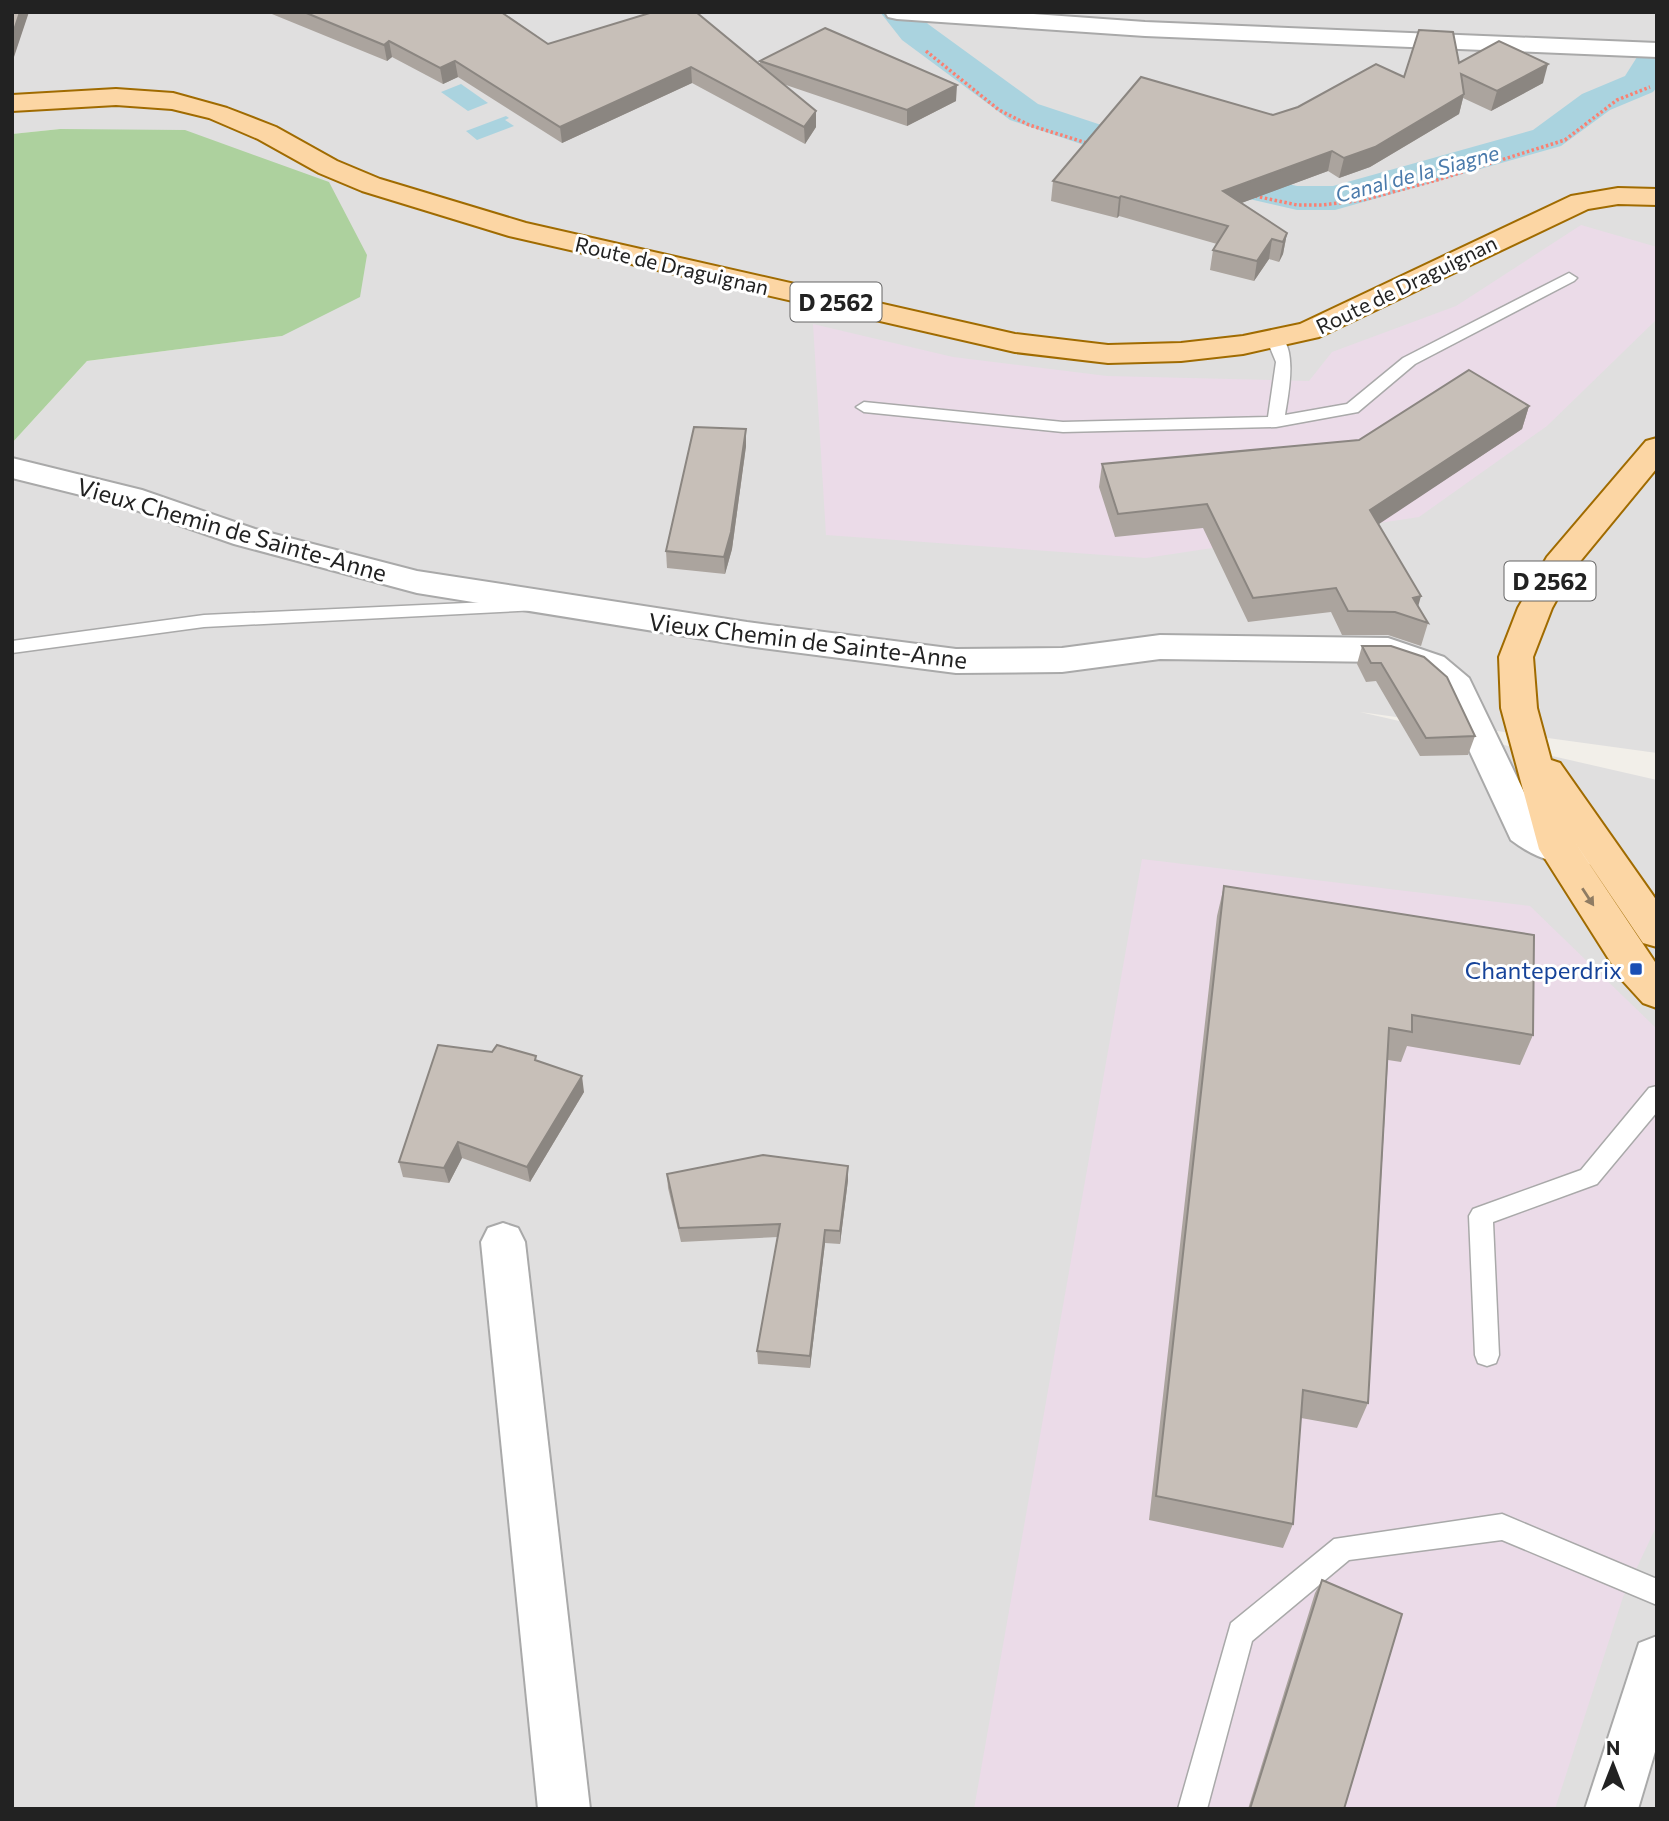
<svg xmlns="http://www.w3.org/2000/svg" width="1669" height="1821" viewBox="0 0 1669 1821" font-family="Commissioner,sans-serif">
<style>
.residential{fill:#e0dfdf}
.industrial{fill:#ebdbe8}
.forest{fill:#add19e}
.water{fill:#aad3df}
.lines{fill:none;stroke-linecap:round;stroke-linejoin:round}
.canal{fill:#aad3df;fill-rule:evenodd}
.lane-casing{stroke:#a9a9a9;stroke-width:3}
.street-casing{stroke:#a9a9a9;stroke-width:4}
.primary-casing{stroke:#a06b00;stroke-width:4}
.path{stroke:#fa8072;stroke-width:3.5;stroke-dasharray:2.5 2.5;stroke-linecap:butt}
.lane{fill:#fff;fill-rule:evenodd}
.street{fill:#fff;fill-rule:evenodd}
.primary{fill:#fcd6a4;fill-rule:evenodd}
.wall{fill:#aba49e}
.shaded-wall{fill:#8b8681}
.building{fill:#c7bfb8;stroke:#8b8681;stroke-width:2}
.oneway{fill:#8f7c63}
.transit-dot{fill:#1a4fb4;stroke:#fff;stroke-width:2.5}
.labels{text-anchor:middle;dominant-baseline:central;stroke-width:6;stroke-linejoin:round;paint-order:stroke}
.far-water-label{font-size:21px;font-style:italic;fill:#4a7aab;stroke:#fff}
.far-street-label{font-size:21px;fill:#222;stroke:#fff}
.shield{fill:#fff;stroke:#646464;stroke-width:2}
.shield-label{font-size:23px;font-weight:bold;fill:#222}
.street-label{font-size:24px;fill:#222;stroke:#fff}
.transit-label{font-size:24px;fill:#164399;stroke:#fff;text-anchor:end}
</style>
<rect width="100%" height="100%" fill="#f2efe9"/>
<polygon class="residential" points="12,12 1657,12 1657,753 1360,712 1657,780 1657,1809 12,1809 12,443 87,361 282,336 60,129 12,134"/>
<g class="industrial">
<polygon points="1581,225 1657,247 1657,319 1547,426 1419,517 1146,558 826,535 813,324 953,357 1107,376 1309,381 1332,352 1456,306"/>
<polygon points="1142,859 1530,906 1657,1029 1657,1525 1623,1597 1555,1809 974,1809"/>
</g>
<polygon class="forest" points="60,129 185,130 329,182 367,255 360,297 282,336 87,361 12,443 12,134"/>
<g class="water">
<polygon points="461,84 488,103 468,111 441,92"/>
<polygon points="506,116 509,118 505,120 514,126 477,140 466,131"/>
</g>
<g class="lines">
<polygon class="canal" points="880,12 918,12 928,24 1038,104 1258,177 1297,186 1333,186 1533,130 1582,94 1625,76 1644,46 1657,43 1657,87 1653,92 1610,110 1561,146 1335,210 1297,210 1232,195 1010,120 902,40"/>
<defs>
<g id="lane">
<path d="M 1569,273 L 1577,278 L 1574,281 L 1415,364 L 1358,412 L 1276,427 L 1063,432 L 864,412 L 856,407 L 864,402 L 1063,422 L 1268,417 L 1276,362 L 1266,338 L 1274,333 C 1300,340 1288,396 1285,415 L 1347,404 L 1403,358 Z"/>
<polygon points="532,600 538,602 541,606 538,610 204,627 12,653 12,641 204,615"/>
<polygon points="1657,1086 1657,1112 1597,1184 1493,1222 1499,1355 1496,1363 1487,1366 1478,1363 1475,1355 1469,1216 1473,1209 1581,1170 1649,1088"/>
<polygon points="1502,1514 1657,1579 1657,1605 1502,1540 1349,1560 1252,1641 1207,1809 1178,1809 1231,1623 1334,1539"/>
</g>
<g id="street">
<polygon points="885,12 1006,12 1145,22 1657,43 1657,57 1145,36 897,19 888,17"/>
<path d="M 12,458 L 142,490 L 255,529 L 417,571 L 747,622 L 956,649 L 1062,648 L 1160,635 L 1388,638 L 1444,657 L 1469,678 L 1538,821 C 1573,847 1580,830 1612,840 L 1618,850 L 1612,860 C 1575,871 1541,863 1511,840 L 1443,694 L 1420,673 L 1386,662 L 1160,659 L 1062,672 L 956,673 L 747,646 L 417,593 L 234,544 L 121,505 L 12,478 Z"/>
<polygon points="503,1223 518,1228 525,1242 590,1809 538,1809 481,1242 488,1228"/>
<polygon points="1657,1636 1657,1745 1638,1809 1585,1809 1639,1643"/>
</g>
<g id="primary">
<polygon points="116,89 173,93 227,108 276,127 337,161 380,179 526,223 1015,334 1108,345 1181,343 1243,336 1300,324 1571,196 1618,188 1657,189 1657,205 1618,204 1588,209 1319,337 1243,354 1181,361 1108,363 1015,352 509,236 362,191 319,173 258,139 209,118 172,109 116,105 12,111 12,95"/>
<polygon points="1657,438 1657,468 1573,570 1552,608 1533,657 1537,708 1551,760 1560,763 1657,901 1657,947 1643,943 1574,841 1657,965 1657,1008 1643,1003 1622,980 1539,849 1501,708 1499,657 1518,608 1547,557 1646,441"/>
</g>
</defs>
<use href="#lane" class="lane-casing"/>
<use href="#street" class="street-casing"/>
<use href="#primary" class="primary-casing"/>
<g class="path">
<polyline points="926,51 999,110 1029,125 1090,144"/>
<polyline points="1255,196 1297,205 1322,205 1363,200 1437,180 1565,140 1617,100 1650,87"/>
</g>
<use href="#lane" class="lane"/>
<use href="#street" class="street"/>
<use href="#primary" class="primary"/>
</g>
<g class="wall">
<polygon points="267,12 501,12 548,44 760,65 760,61 956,101 907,126 783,84 816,111 816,127 805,144 692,83 562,143 458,77 443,84 392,57 387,61"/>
<polygon points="1459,63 1543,83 1491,111 1463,98 1459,114 1370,167 1339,178 1328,171 1241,203 1287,233 1283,254 1279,262 1269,259 1254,281 1210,270 1213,250 1217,244 1119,216 1117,218 1051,201 1053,181 1404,77"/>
<polygon points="1529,406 1522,429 1378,524 1418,606 1428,623 1421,646 1388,635 1342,635 1331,612 1248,622 1203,528 1115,537 1099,487 1102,464 1359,440"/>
<polygon points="746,429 746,446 732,549 725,574 667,568 666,551"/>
<polygon points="1362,646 1475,736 1468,755 1420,756 1376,681 1366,682 1357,664"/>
<polygon points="1224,886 1533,1035 1520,1065 1407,1046 1401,1062 1388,1060 1368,1403 1357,1428 1301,1418 1293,1524 1283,1548 1149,1520 1217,916"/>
<polygon points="537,1061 584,1092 530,1182 462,1158 449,1183 403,1177 399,1162"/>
<polygon points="667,1174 848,1180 840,1244 825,1243 810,1368 758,1364 757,1351 778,1237 681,1242 668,1188"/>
<polygon points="1322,1580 1344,1809 1248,1809 1315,1593"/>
</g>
<g class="shaded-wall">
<polygon points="20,12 29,12 12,63 12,36"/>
<polygon points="389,41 392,57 387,61 384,45"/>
<polygon points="455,61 458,77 443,84 440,68"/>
<polygon points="1548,64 1543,83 1491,111 1497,91"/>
<polygon points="691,67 692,83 562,143 560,127"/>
<polygon points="957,85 956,101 907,126 907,110"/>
<polygon points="1464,94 1459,114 1370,167 1339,178 1344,158"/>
<polygon points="816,111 816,127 805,144 804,127"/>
<polygon points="1332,151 1328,171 1220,211 1223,191"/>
<polygon points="1121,196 1119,216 1117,218 1119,198"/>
<polygon points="1287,233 1283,254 1279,262 1283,242"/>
<polygon points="1272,239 1269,259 1254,281 1257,261"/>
<polygon points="1529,406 1522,429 1364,534 1370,510"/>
<polygon points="746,429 746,446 732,549 725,574 724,557"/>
<polygon points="1421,596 1415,618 1413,598"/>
<polygon points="582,1076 584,1092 530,1182 527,1167"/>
<polygon points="458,1142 462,1158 449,1183 444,1168"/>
<polygon points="848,1166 848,1180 840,1244 840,1231"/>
<polygon points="825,1230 825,1243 810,1368 810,1356"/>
</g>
<g class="building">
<polygon points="12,12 20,12 12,36"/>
<polygon points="304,12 501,12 548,44 653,12 696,12 816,111 804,127 691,67 560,127 455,61 440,68 389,41 384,45"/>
<polygon points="825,28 957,85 907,110 760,61"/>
<polygon points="1419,30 1453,32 1459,63 1499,41 1548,64 1497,91 1461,74 1464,94 1375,147 1344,158 1332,151 1223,191 1287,233 1283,242 1272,239 1257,261 1213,250 1228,226 1121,196 1119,198 1053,181 1141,77 1273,115 1298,107 1376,64 1404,77"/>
<polygon points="1469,370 1529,406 1370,510 1421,596 1413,598 1428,623 1395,612 1348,611 1336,588 1253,598 1207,504 1118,514 1102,464 1359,440"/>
<polygon points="694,427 746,429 731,532 724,557 666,551"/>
<polygon points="1362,646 1391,646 1424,657 1447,677 1475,736 1426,738 1381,663 1371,663"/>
<polygon points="1224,886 1534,935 1533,1035 1412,1015 1412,1032 1389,1028 1368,1403 1303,1390 1293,1524 1156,1496"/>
<polygon points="438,1045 492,1052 497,1045 536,1056 535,1060 582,1076 527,1167 458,1142 444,1168 399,1162"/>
<polygon points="763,1155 848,1166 840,1231 825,1230 810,1356 757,1351 780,1224 679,1228 667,1174"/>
<polygon points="1322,1580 1402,1614 1344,1809 1250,1809"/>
</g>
<defs><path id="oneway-solid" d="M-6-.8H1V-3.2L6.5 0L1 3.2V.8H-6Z" transform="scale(1.75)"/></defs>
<use class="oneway" href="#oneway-solid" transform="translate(1588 897) rotate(57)"/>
<rect class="transit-dot" x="1629" y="962" width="14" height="14" rx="3.5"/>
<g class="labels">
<g class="far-water-label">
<text transform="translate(1417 173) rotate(-15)">Canal de la Siagne</text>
</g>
<g class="far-street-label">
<text transform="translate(672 265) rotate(13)">Route de Draguignan</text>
<text transform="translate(1406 284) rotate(-26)">Route de Draguignan</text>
</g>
<g class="shield">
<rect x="790.5" y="282.5" width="91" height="39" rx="5"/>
<rect x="1504.5" y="561.5" width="91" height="39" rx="5"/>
</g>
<g class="shield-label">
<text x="836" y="302">D 2562</text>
<text x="1550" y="581">D 2562</text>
</g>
<g class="street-label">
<text transform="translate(232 529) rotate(16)">Vieux Chemin de Sainte-Anne</text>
<text transform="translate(808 640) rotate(7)">Vieux Chemin de Sainte-Anne</text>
</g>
<g class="transit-label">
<text x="1622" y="969">Chanteperdrix</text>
</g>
</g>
<rect width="1669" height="1821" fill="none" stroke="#222222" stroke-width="28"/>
<g transform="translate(1613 1765)" stroke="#ffffff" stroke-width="5" paint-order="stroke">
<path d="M0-5L12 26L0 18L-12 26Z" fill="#222222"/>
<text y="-10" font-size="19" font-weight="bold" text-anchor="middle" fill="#222222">N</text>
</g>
</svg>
